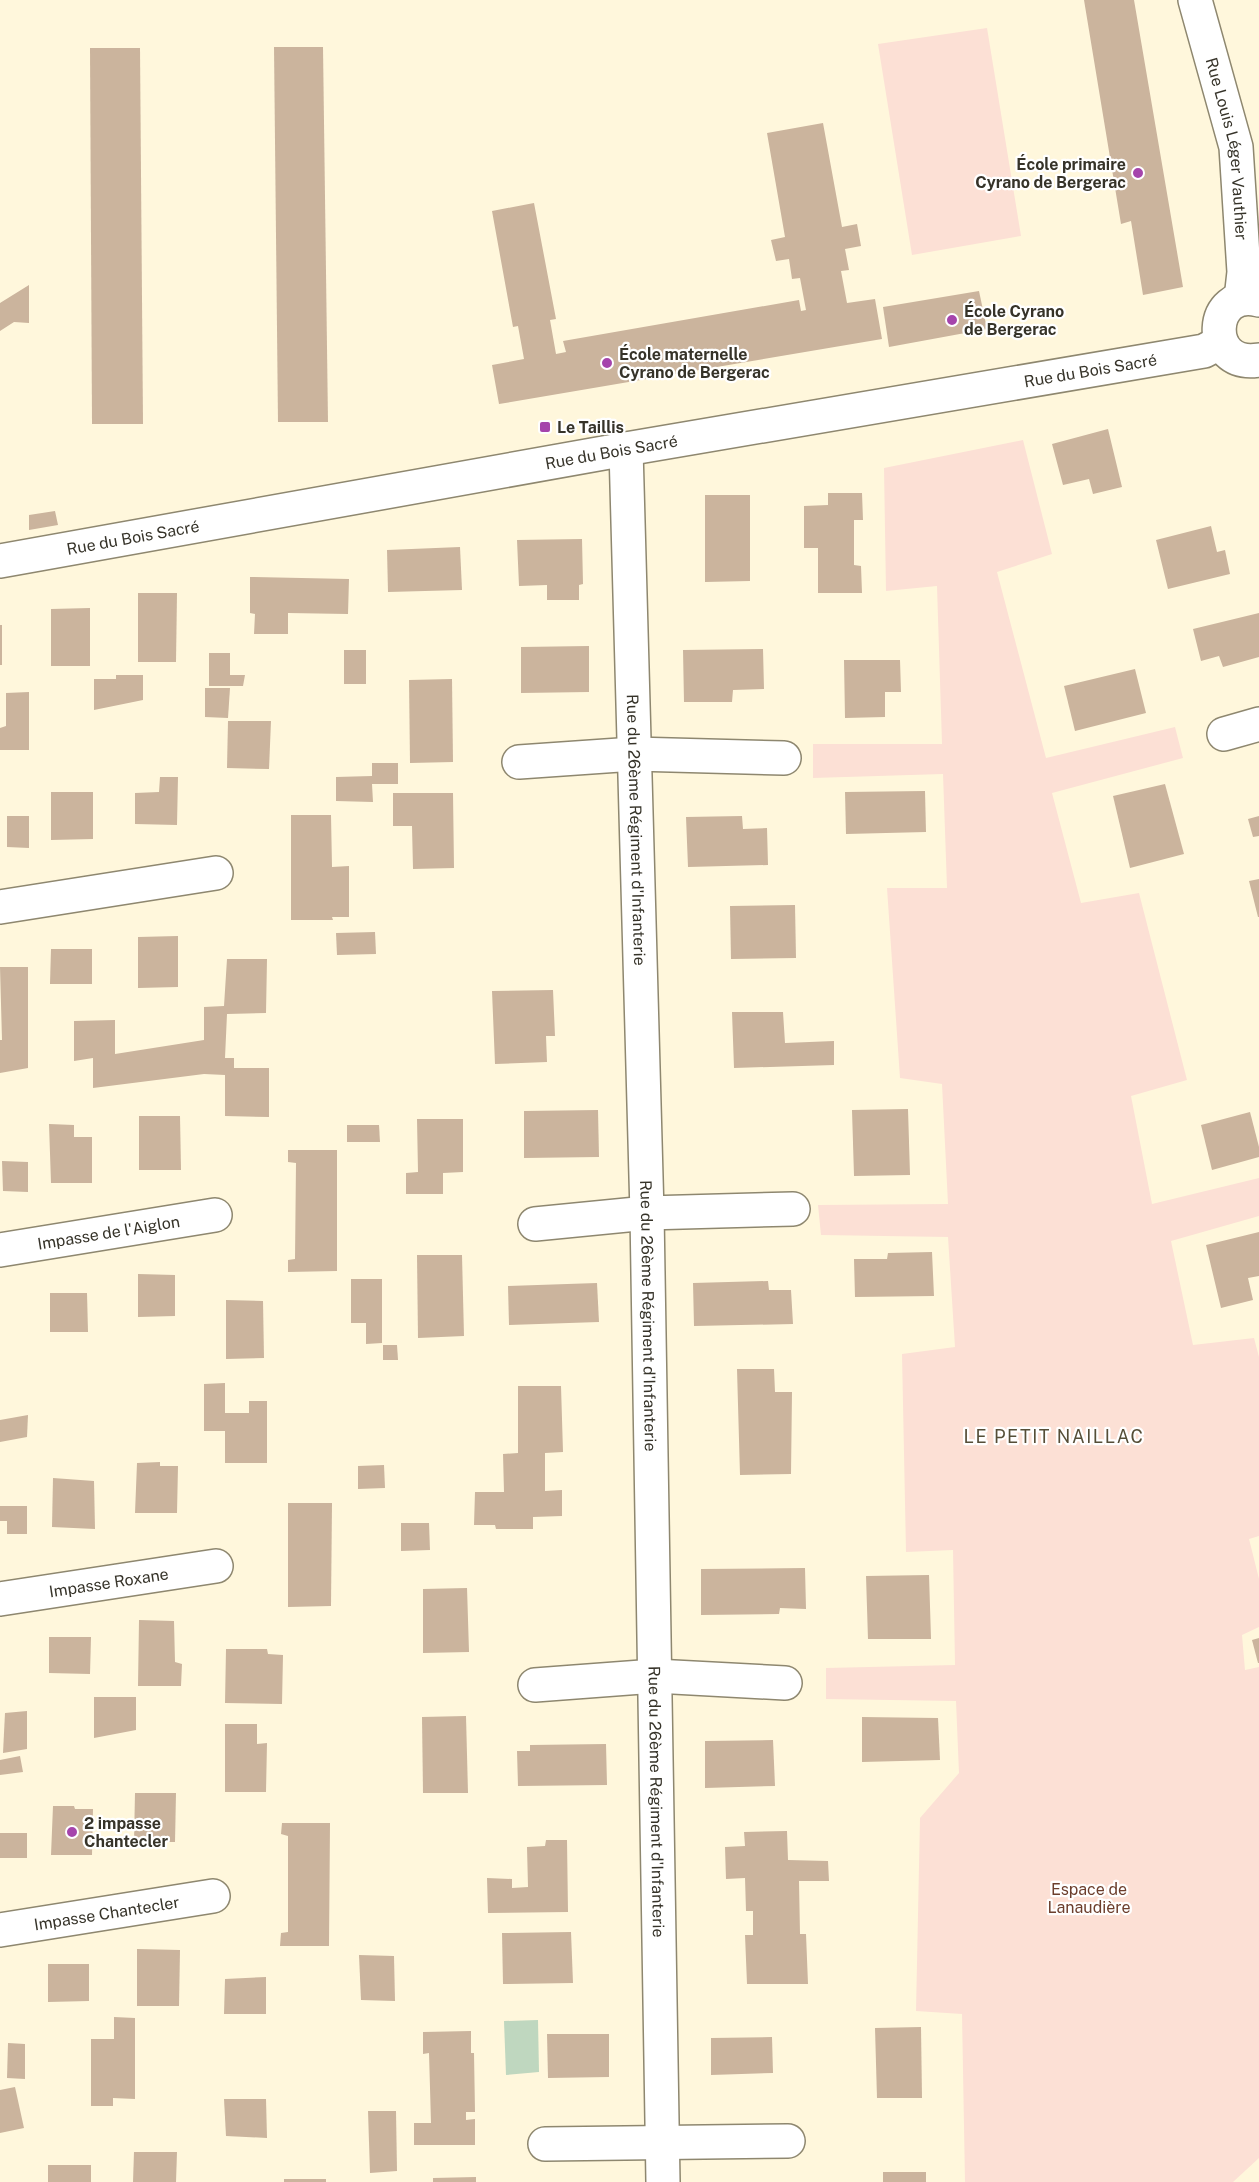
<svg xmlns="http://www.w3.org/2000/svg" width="1259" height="2182" viewBox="0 0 1259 2182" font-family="'Public Sans',sans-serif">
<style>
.green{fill:#fce0d5}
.water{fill:#bfd7bf}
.building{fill:#cbb49d}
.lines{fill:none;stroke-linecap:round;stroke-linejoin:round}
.minor-casing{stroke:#8e876f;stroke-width:36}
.minor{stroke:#fff;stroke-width:33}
.poi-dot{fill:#a544ac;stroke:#fff;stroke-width:2}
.labels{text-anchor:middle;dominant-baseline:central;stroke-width:4.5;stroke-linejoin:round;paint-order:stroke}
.street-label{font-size:16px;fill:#363329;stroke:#fff}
.poi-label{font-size:16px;font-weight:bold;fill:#363329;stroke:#fff;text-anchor:start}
.park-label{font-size:16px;fill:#6c3e2c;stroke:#fff}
.neighbourhood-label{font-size:18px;letter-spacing:1.5px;fill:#554e37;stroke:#fff}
</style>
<rect width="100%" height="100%" fill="#fff7dc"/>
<g class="green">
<polygon points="987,28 1021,236 912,255 878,44"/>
<polygon points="1023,440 1052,554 997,572 1046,758 1175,727 1183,758 1052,793 1081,903 1139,893 1187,1080 1131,1096 1152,1204 1259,1178 1259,1216 1171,1241 1193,1345 1254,1338 1259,1357 1259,1536 1249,1539 1259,1579 1259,1627 1242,1635 1245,1670 1259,1667 1259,2158 1233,2182 965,2182 962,2014 916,2011 920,1818 959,1773 956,1701 826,1699 826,1668 955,1665 953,1550 906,1552 902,1354 955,1347 948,1237 821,1235 818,1205 948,1204 942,1084 900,1078 887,888 947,888 943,774 813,778 813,744 942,744 937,586 886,591 884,468"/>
</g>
<polygon class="water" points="538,2020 539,2072 506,2075 504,2021"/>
<g class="building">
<polygon points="1084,0 1134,0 1183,287 1143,295 1131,221 1121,224"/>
<polygon points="274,47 323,47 328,422 278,422"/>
<polygon points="90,48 140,48 143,424 92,424"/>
<polygon points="823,123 842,227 857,224 861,246 845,249 849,270 841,271 847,303 875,299 882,339 499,404 492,365 524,359 518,326 513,327 492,211 534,203 556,319 550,320 556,354 566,352 563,341 799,300 801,311 806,310 800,278 792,279 789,259 776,261 771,240 785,237 767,133"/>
<polygon points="29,285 29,323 14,322 0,331 0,303"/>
<polygon points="979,291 987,329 889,347 883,307"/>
<polygon points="1108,429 1122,487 1093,494 1089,479 1063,485 1052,444"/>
<polygon points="828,493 862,493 863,520 854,520 854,565 861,566 862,593 818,593 818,548 804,548 804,506 828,505"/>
<polygon points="705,495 750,495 750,581 705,582"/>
<polygon points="55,511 58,525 29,530 29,515"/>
<polygon points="1211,526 1217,552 1225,550 1230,574 1168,589 1156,540"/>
<polygon points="582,539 583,584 579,585 579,600 547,600 547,585 519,586 517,540"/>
<polygon points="460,547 462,590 388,592 387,550"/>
<polygon points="250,577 349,579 348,614 288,613 288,634 254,634 255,614 250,613"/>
<polygon points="138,593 177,593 176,662 138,662"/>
<polygon points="90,608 90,666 51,666 51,609"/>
<polygon points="1259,613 1259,657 1223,667 1219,656 1201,661 1193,629"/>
<rect x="0" y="625" width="2" height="40"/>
<polygon points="589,646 589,692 521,693 521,647"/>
<polygon points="763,649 764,689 733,690 732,702 684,702 683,650"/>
<rect x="344" y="650" width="22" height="34"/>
<polygon points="209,653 230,653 230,675 245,675 243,686 209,686"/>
<polygon points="844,660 900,660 901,692 885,692 885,717 845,718"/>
<polygon points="1135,669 1146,713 1075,731 1064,686"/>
<polygon points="116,675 143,675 143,700 94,710 94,679 116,679"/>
<polygon points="452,679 453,762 410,763 409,680"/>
<polygon points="205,688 230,688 228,718 205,717"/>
<polygon points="29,692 29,750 0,750 0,728 6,726 6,693"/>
<polygon points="228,721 271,721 269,769 227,768"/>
<polygon points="372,763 398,763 398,784 372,784 373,802 336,801 336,777 372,776"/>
<polygon points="160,777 178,777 177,825 135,824 135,793 159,792"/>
<polygon points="1165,784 1184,854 1130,868 1113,796"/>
<polygon points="925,791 926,832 846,834 845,792"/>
<polygon points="51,792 93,792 93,839 51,840"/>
<polygon points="393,793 453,793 454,868 413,869 412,826 393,826"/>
<polygon points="291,815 331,815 332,867 349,866 349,917 332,917 333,920 291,920"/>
<polygon points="7,816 29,816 29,848 7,847"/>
<polygon points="742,816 743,829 767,828 768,865 688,867 686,817"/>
<polygon points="1259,816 1259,836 1253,837 1248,819"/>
<polygon points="1259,879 1259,917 1258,917 1249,881"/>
<polygon points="795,905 796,958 731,959 730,906"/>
<polygon points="375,932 376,954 337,955 336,933"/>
<polygon points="178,936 178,987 138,988 138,937"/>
<polygon points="51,949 92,949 92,984 50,984"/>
<polygon points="227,959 267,959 266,1013 227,1014 225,1058 234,1058 234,1068 269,1068 269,1117 225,1116 225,1075 204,1074 93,1088 93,1058 74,1061 74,1021 115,1020 115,1054 204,1040 204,1007 224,1006"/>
<polygon points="0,967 28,967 28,1068 0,1073 0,1040 2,1040"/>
<polygon points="553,990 555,1036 546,1036 547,1062 495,1064 492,991"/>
<polygon points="732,1012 783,1012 785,1043 834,1041 834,1065 734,1068"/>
<polygon points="908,1109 910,1175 854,1176 852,1110"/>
<polygon points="598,1110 599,1157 524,1158 524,1111"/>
<polygon points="1250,1112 1259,1147 1259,1157 1212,1170 1201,1125"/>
<polygon points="139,1116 180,1116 181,1170 139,1170"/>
<polygon points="417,1119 463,1119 463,1172 443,1173 443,1194 406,1194 406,1173 418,1172"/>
<polygon points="49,1124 74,1125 74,1137 92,1137 92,1183 51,1183"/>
<polygon points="347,1125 379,1125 380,1142 347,1142"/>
<polygon points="288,1150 337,1150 337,1271 288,1272 288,1260 295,1259 296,1163 288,1162"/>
<polygon points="2,1161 28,1162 28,1192 3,1191"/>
<polygon points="1259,1232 1259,1276 1248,1278 1253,1300 1221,1308 1206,1245"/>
<polygon points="932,1252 934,1296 855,1297 854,1259 887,1259 888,1253"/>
<polygon points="417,1255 462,1255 464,1336 418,1338"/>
<polygon points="138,1274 175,1275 175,1316 138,1317"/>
<polygon points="351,1279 382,1279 382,1343 366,1344 366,1323 351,1323"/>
<polygon points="768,1281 769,1290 791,1290 793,1324 694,1326 693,1283"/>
<polygon points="597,1283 599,1322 509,1325 508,1286"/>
<polygon points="50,1293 87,1293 88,1332 50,1332"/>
<polygon points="226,1300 263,1301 264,1358 226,1359"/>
<polygon points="383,1345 397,1345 398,1360 383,1360"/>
<polygon points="737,1369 774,1369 775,1392 792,1392 791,1474 740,1475"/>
<polygon points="225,1383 225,1413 249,1413 249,1401 267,1401 267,1463 225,1463 225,1431 204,1431 204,1384"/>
<polygon points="518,1386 561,1386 563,1452 545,1453 545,1491 562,1490 562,1516 533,1517 533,1529 496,1529 495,1525 474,1525 475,1492 504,1492 503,1454 518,1453"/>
<polygon points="28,1415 27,1437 0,1442 0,1420"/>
<polygon points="160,1462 160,1466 178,1466 177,1513 135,1513 137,1463"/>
<polygon points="384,1465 385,1488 358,1489 358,1466"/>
<polygon points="53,1478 94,1481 95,1529 52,1527"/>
<polygon points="288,1503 332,1503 331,1606 288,1607"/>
<polygon points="0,1506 27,1506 27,1534 7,1534 7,1521 0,1521"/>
<polygon points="401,1523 429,1523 430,1550 401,1551"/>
<polygon points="805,1568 806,1609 780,1608 779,1614 701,1615 701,1569"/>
<polygon points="929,1575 931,1639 868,1639 866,1576"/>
<polygon points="467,1588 469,1652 423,1653 423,1589"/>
<polygon points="139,1620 174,1621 175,1662 182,1664 181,1686 138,1686"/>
<polygon points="49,1637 91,1637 90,1674 49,1673"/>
<polygon points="1259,1638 1259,1663 1258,1663 1252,1640"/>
<polygon points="226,1649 267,1649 268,1654 283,1655 282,1704 225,1703"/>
<polygon points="94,1697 136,1697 136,1730 94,1738"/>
<polygon points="27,1711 27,1749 3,1753 5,1713"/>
<polygon points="466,1716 468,1793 423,1793 422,1717"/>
<polygon points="862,1717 938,1718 940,1760 862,1762"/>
<polygon points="225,1724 257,1724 257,1744 267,1743 266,1792 225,1792"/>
<polygon points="773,1740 775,1786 705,1788 705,1741"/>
<polygon points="606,1744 607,1785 518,1786 517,1751 530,1751 530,1745"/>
<polygon points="20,1756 23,1772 0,1775 0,1760"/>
<polygon points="135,1793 176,1793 175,1842 134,1842"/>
<polygon points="53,1806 74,1806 75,1809 93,1809 92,1855 51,1855"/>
<polygon points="282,1823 330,1823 329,1946 280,1946 281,1933 288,1932 288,1836 281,1834"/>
<polygon points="787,1831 788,1860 828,1861 829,1881 799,1881 800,1934 806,1934 808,1984 747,1984 745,1935 753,1935 753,1911 746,1911 745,1878 726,1879 725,1847 745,1846 744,1832"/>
<rect x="0" y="1833" width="27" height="25"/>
<polygon points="546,1840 567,1840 568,1912 488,1913 487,1878 512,1879 512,1888 528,1887 527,1847 545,1846"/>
<polygon points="571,1932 573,1983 503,1984 502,1933"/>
<polygon points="137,1949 180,1950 179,2006 137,2006"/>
<polygon points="359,1955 394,1956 395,2001 361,2000"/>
<polygon points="48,1964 89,1964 89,2001 48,2002"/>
<polygon points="266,1977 266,2014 224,2014 225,1979"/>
<polygon points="114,2017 135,2018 135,2099 113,2098 113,2106 91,2106 91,2039 114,2039"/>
<polygon points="921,2027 922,2098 877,2098 875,2028"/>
<polygon points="471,2031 471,2053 474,2053 475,2112 466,2112 466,2120 475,2119 475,2145 414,2145 414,2123 431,2123 429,2053 423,2054 423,2032"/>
<polygon points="547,2034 609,2034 609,2077 548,2078"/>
<polygon points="772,2037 773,2073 711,2075 711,2038"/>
<polygon points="8,2043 25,2044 25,2079 7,2078"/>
<polygon points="15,2087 24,2128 0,2133 0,2090"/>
<polygon points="224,2099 266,2099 267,2138 226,2136"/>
<polygon points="368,2111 396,2111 397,2171 370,2173"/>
<polygon points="134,2152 177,2152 176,2182 133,2182"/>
<rect x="48" y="2165" width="43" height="17"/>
<rect x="883" y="2172" width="43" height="10"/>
<polygon points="476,2177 476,2182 433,2182 433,2178"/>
<rect x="284" y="2179" width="42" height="3"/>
</g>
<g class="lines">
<defs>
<g id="minor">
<path id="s1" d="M 1195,0 L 1236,147 L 1244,272 L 1241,299"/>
<path d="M 1259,300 C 1209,286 1203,369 1259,360"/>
<path id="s2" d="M 626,449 L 647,1213 L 663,2182"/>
<path id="s3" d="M 0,561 L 626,449 L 1204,351 L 1221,342"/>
<polyline points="1224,734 1259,724"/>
<polyline points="519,762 634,754 784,758"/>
<polyline points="0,907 216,873"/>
<polyline points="535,1224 647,1213 793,1209"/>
<path id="s4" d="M 0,1250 L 215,1215"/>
<path id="s5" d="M 0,1599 L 216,1566"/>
<polyline points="535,1685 655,1676 785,1683"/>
<path id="s6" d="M 0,1930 L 213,1896"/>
<polyline points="545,2144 788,2141"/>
</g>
</defs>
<use href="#minor" class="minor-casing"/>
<use href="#minor" class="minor"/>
</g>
<g class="poi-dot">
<circle cx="1138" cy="173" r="6"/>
<circle cx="952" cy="320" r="6"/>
<circle cx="607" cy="363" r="6"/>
<rect x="539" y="421" width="12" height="12" rx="3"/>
<circle cx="72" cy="1832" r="6"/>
</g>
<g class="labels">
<g class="street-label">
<text stroke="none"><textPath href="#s1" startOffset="153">Rue Louis Léger Vauthier</textPath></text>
<text stroke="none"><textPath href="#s3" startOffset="1107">Rue du Bois Sacré</textPath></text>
<text stroke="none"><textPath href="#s3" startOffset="621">Rue du Bois Sacré</textPath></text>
<text stroke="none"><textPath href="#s3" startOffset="135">Rue du Bois Sacré</textPath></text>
<text stroke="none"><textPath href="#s2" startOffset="381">Rue du 26ème Régiment d'Infanterie</textPath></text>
<text stroke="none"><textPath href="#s4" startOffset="110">Impasse de l'Aiglon</textPath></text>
<text stroke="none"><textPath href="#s2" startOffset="867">Rue du 26ème Régiment d'Infanterie</textPath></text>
<text stroke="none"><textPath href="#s5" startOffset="110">Impasse Roxane</textPath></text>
<text stroke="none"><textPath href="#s2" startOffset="1353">Rue du 26ème Régiment d'Infanterie</textPath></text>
<text stroke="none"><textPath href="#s6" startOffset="108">Impasse Chantecler</textPath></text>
</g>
<g class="poi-label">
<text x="1126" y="164" text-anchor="end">École primaire<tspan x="1126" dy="18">Cyrano de Bergerac</tspan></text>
<text x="964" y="311">École Cyrano<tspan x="964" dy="18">de Bergerac</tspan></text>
<text x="619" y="354">École maternelle<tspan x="619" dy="18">Cyrano de Bergerac</tspan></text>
<text x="557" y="427">Le Taillis</text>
<text x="84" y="1823">2 impasse<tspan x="84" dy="18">Chantecler</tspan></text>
</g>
<g class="park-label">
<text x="1089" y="1889">Espace de<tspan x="1089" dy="18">Lanaudière</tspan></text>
</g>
<g class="neighbourhood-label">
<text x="1054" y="1436">LE PETIT NAILLAC</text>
</g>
</g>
</svg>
